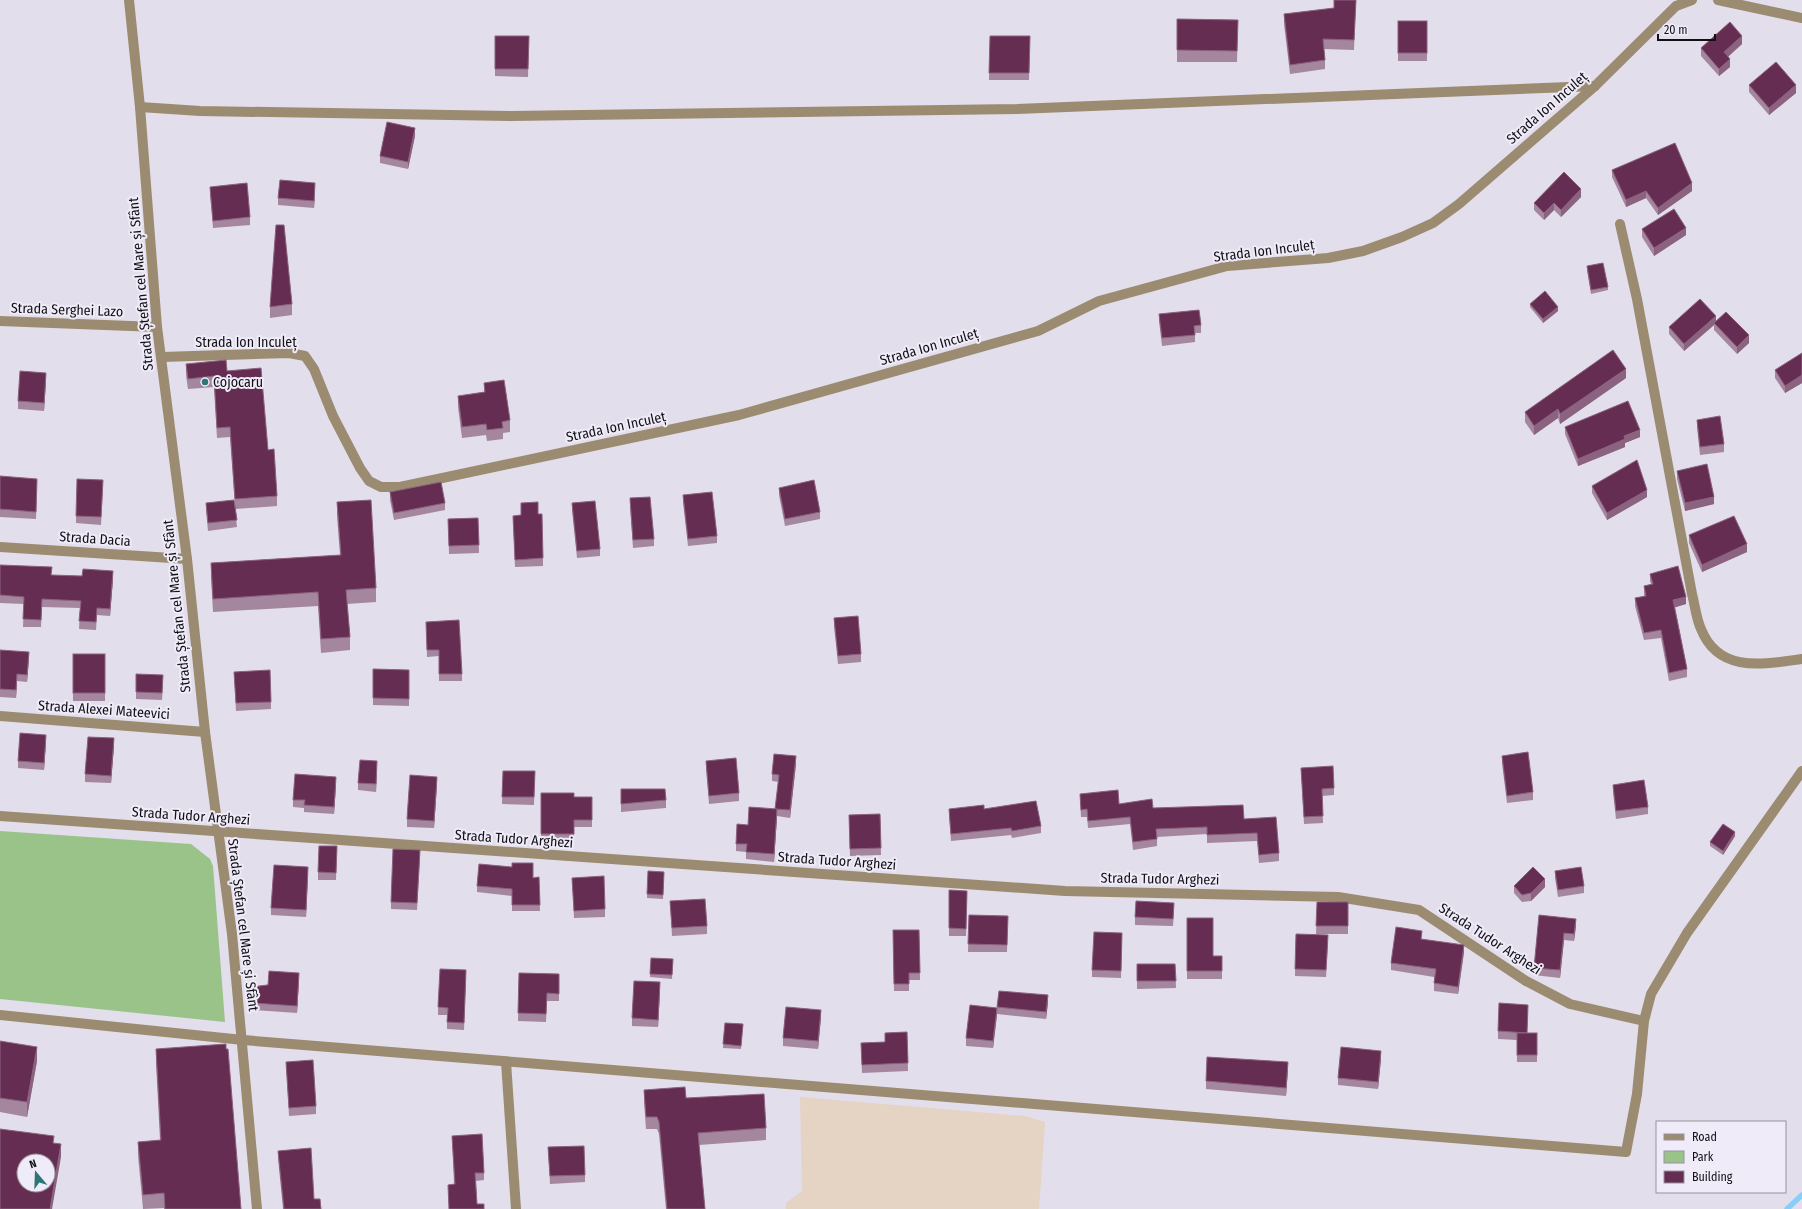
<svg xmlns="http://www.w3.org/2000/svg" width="1802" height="1209" viewBox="0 0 1802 1209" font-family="'Fira Sans Condensed',sans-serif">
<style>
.industrial{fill:#e5d3c3}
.green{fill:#9ac38a}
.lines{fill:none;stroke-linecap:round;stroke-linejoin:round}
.stream{stroke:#87cffb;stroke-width:5.5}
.street{stroke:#9b8b70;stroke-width:10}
.wall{fill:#a4869e}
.shaded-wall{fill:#8b6280}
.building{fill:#662d52;stroke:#8b6280;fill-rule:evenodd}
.poi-dot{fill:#2d7676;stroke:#efebf8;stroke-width:1.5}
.labels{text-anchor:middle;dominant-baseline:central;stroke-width:4;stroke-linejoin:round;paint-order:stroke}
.street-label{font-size:14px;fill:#121015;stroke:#efebf8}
.poi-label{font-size:14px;fill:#121015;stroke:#efebf8;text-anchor:start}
</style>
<rect width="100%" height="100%" fill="#e2deeb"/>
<polygon class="industrial" points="800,1097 1025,1116 1045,1122 1039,1209 786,1209 786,1203 802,1191"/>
<polygon class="green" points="0,831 191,844 210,859 213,866 225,1022 0,999"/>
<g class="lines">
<polyline class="stream" points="1787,1209 1802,1195"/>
<g class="street">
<polyline points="129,0 140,107 157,327 187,559 205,732 232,934 257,1209"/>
<polyline points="1718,0 1802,18"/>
<polyline points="140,107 200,111 511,116 1017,109 1595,86"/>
<path d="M 1620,224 L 1637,299 L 1692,594 C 1695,605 1696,618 1701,629 C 1719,674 1764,664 1802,659"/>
<polyline points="0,321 157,327"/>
<polyline points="162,357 289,353 305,356 314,369 333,416 360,468 369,481 381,487 400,487 739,415 1038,331 1099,301 1227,266 1328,258 1363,251 1402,237 1433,223 1459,204 1595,86 1676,6 1692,0"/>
<polyline points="0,547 187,559"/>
<polyline points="0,716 205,732"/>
<polyline points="0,816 1065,891 1338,897 1419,910 1526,981 1570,1004 1644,1021"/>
<polyline points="0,1015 243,1040 1626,1152 1637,1094 1644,1021 1651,994 1687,933 1802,771"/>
<polyline points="506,1062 516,1209"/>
</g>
</g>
<g class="wall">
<polygon points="1334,0 1356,0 1354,50 1324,49 1325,60 1325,69 1290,74 1284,24 1284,14 1334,8"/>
<polygon points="1177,19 1238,20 1237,62 1177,62"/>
<rect x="1398" y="21" width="29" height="40"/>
<polygon points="495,36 529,36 528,77 495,76"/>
<polygon points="990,36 1030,36 1029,80 989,80"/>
<polygon points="1742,44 1728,57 1730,67 1719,76 1701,56 1701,48"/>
<polygon points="1749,85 1796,93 1769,115 1749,92"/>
<polygon points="415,136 408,169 380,163 380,156"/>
<polygon points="1612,170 1692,191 1658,215 1646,198 1626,207 1612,177"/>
<polygon points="210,187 250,217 250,225 213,228 210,194"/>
<polygon points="315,191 314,208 278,205 278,198"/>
<polygon points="1581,197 1561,217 1554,210 1544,220 1534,210 1534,203"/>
<polygon points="1642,229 1686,235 1654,256 1642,237"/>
<polygon points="1587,266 1608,287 1608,290 1591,294 1587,270"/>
<polygon points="292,304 292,315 270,318 270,307"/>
<polygon points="1530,304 1558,311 1543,323 1530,307"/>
<polygon points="1159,314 1201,325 1201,333 1195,333 1195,342 1162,346 1159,321"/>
<polygon points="1716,321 1749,343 1737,354 1714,330 1714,325 1684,351 1669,334 1669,327"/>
<polygon points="1802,353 1802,383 1785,393 1775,378 1775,370"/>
<polygon points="186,364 227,371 268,450 277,496 277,506 235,509 237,527 208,531 206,510 206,503 235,507 230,437 217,438 214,387 188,389 186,375"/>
<polygon points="1626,378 1560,424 1558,418 1534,435 1525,422 1525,412"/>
<polygon points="46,381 44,411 18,409 18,401"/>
<polygon points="484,383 510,420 510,432 503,433 503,439 487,441 486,435 462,438 458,407 458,396 484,392"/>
<polygon points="1697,420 1724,444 1724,452 1700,455 1697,427"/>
<polygon points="1565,427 1640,437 1625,443 1625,447 1578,466 1565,434"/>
<polygon points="1677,471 1714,504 1685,511 1677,479"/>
<polygon points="0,476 37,486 36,519 0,517"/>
<polygon points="1592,486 1647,497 1607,520 1592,493"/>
<polygon points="103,488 101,525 76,523 76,516"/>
<polygon points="779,488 820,512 820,519 785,526 779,495"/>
<polygon points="390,492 445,503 445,510 394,520 390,500"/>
<polygon points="683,495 717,536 717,543 688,546 683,502"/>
<polygon points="630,498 654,539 654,546 633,548 630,506"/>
<polygon points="337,502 376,588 376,602 347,604 350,637 350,650 321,653 318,606 213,612 211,577 211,563 340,555 337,516"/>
<polygon points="572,503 600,549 600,556 577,558 572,510"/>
<polygon points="538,514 543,558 543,566 515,567 513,516"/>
<polygon points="478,518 479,553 449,554 448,519"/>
<polygon points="1689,535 1747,552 1702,572 1689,543"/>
<polygon points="0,565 52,575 113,579 110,616 97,615 96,630 79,629 80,608 42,607 41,627 23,627 24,604 0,603"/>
<polygon points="1650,574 1686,604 1675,607 1687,669 1687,677 1669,681 1661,638 1644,640 1635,606 1635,598 1644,596 1644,586 1651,584 1650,581"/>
<polygon points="834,618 861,654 861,662 838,664 834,626"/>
<polygon points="426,622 462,674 462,681 439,681 439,656 427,657"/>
<polygon points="0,650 29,659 27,682 17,681 16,698 0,697"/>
<rect x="73" y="654" width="32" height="47"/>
<polygon points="373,669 409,670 409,706 373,705"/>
<polygon points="234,672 271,702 271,709 236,711"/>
<polygon points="163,683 162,700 136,699 136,692"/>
<polygon points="46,742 44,770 18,768 18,761"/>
<polygon points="114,746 111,783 85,782 85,774"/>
<polygon points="1502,756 1533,792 1533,800 1507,803 1502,763"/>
<polygon points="706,761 739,793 739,801 709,804 706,768"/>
<polygon points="796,764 790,818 777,816 774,862 746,859 746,852 736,851 736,844 748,825 775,809 779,782 772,781 772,774"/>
<polygon points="377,768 376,792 358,790 358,783"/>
<polygon points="1301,768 1334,788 1334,795 1322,796 1323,823 1304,824"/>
<polygon points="503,771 535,771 534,805 502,804"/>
<polygon points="437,784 434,828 407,827 407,819"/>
<polygon points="336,785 334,814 304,812 304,808 293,807 293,800"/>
<polygon points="1613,785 1648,807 1648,814 1616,819 1613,792"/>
<polygon points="621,789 666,800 666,808 621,812"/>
<polygon points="541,793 574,797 592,797 592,827 574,827 574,841 541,841"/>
<polygon points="1080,794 1119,804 1244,819 1279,853 1279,861 1259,863 1257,841 1207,843 1207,834 1157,837 1157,846 1133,850 1130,824 1088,828 1087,817 1081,817 1080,801"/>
<polygon points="949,809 984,809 1041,826 1041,833 1012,838 1011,835 951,841 949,816"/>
<polygon points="880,814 881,855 850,856 849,815"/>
<polygon points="1735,836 1723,855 1710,846 1710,842"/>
<polygon points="337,846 336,880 318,880 318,872"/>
<polygon points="420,857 417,910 391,909 391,902"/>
<polygon points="648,871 664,872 663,899 647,898"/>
<polygon points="1555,871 1584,886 1584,893 1558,897 1555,878"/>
<polygon points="308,874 306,917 271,915 271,908"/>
<polygon points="539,877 540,911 512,911 512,896 477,892 477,886 533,878"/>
<polygon points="572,878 605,909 605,917 574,918"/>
<polygon points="1514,886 1545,887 1531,901 1522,902 1514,893"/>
<polygon points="949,890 967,891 966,936 949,936"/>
<polygon points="670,901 707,926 707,934 672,936"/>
<polygon points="1317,902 1348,902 1348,934 1316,934"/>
<polygon points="1174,910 1173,926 1135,925 1135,917"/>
<polygon points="969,915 1008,916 1007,952 968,952"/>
<polygon points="1539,915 1576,926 1574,941 1564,940 1560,978 1534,975 1534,968"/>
<polygon points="1187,918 1213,956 1222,956 1222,979 1187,979"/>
<polygon points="893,930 919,930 920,980 909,980 909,991 894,991"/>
<polygon points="1122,933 1121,978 1092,977 1092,970"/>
<polygon points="1296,934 1328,943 1326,977 1295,976"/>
<polygon points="1422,939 1464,952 1458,994 1434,991 1434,977 1391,970 1391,963"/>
<polygon points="673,959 672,979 650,977 650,974"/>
<polygon points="1137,964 1175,964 1176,988 1137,989"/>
<polygon points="519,973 559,974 559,1001 547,1001 546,1022 518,1021"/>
<polygon points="466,978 464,1030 447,1029 447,1015 438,1015 438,1007"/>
<polygon points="299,980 297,1013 253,1010 251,994 251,987"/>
<polygon points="660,990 658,1027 632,1026 632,1018"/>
<polygon points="1048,1003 1046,1019 997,1014 997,1007"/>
<polygon points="1528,1012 1527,1033 1537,1033 1537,1062 1517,1062 1517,1040 1498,1039 1498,1031"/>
<polygon points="997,1015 993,1048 966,1046 966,1038"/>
<polygon points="821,1017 818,1049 783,1046 783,1038"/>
<polygon points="725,1023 743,1024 741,1049 723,1048"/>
<polygon points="907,1032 908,1071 862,1073 861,1043 885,1042 885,1033"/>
<polygon points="0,1041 37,1061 27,1117 0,1112"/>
<polygon points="156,1049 241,1209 164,1209 164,1208 143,1209 138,1156 138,1142 160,1140 156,1063"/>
<polygon points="1381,1059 1378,1089 1338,1085 1338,1078"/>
<polygon points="286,1062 316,1106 316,1114 289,1116"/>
<polygon points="1288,1069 1286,1096 1206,1089 1206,1081"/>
<polygon points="644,1090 686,1098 766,1128 766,1140 699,1145 705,1209 666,1209 659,1134 657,1129 646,1129 644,1102"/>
<polygon points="452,1136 484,1173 484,1180 476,1181 477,1204 484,1209 449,1209 448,1185 454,1184"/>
<polygon points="548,1147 585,1175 585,1182 550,1184"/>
<polygon points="278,1151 314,1199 321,1209 283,1209 278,1158"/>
</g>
<g class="shaded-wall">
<polygon points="1742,36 1742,44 1724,60 1724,52"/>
<polygon points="1730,59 1730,67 1719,76 1719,69"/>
<polygon points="1796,85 1796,93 1769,115 1769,108"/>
<polygon points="415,128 415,136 408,169 408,162"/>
<polygon points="315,183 315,191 314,208 314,201"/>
<polygon points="1692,183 1692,191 1658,215 1658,208"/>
<polygon points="1581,189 1581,197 1561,217 1561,210"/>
<polygon points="1646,191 1646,198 1626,207 1626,200"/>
<polygon points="1554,203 1554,210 1544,220 1544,213"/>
<polygon points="1686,228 1686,235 1654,256 1654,248"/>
<polygon points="1558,307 1558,311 1543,323 1543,319"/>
<polygon points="1716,316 1716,324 1714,323 1714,325 1684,351 1684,344"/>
<polygon points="1749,335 1749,343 1737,354 1737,347"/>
<polygon points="1626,369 1626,378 1560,424 1560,414"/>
<polygon points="46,373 46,381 44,411 44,403"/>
<polygon points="1802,375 1802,383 1785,393 1785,386"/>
<polygon points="1558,409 1558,418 1534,435 1534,426"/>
<polygon points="1640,430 1640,437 1625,443 1625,447 1578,466 1578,459 1624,436"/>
<polygon points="1647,490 1647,497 1607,520 1607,513"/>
<polygon points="1714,497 1714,504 1685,511 1685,503"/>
<polygon points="1747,544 1747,552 1702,572 1702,565"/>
<polygon points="113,571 113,579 110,616 110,609"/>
<polygon points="1686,597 1686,604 1673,608 1673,600"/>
<polygon points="29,652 29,659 27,682 27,675"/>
<polygon points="17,674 17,681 16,698 16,690"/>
<polygon points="46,735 46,742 44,770 44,763"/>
<polygon points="114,738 114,746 111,783 111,776"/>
<polygon points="796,756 796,764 790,818 790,810"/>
<polygon points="377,761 377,768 376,792 376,784"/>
<polygon points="336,777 336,785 334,814 334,807"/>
<polygon points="437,777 437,784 434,828 434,821"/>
<polygon points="777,809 777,817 774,862 774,854"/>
<polygon points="1735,832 1735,836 1723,855 1723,851"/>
<polygon points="308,867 308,874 306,917 306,910"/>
<polygon points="1545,879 1545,887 1531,901 1531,893"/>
<polygon points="1576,919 1576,926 1574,941 1574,934"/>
<polygon points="1564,933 1564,940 1560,978 1560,970"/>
<polygon points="1464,945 1464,952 1458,994 1458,987"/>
<polygon points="299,973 299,980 297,1013 297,1006"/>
<polygon points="660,982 660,990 658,1027 658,1020"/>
<polygon points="1048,995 1048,1003 1046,1019 1046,1012"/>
<polygon points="997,1008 997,1015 993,1048 993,1041"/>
<polygon points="821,1010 821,1017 818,1049 818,1041"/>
<polygon points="37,1047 37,1061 27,1117 27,1102"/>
<polygon points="1381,1051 1381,1059 1378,1089 1378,1082"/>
<polygon points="1288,1062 1288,1069 1286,1096 1286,1088"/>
<polygon points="61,1144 61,1157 52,1209 50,1209"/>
</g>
<g class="building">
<polygon points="1334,0 1356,0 1354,40 1323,39 1325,60 1290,65 1284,14 1334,8"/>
<polygon points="1177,19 1238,20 1237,51 1177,50"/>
<rect x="1398" y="21" width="29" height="32"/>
<polygon points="1730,22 1742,36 1724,52 1730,59 1719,69 1701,48"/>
<polygon points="495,36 529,36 528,69 495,69"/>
<polygon points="990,36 1030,36 1029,73 989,73"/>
<polygon points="1776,62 1796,85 1769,108 1749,85"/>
<polygon points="387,122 415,128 408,162 380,156"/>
<polygon points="1675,143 1692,183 1658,208 1646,191 1626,200 1612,170"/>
<polygon points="1564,172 1581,189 1561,210 1554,203 1544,213 1534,203"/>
<polygon points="280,180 315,183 314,201 278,198"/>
<polygon points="247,183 250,217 213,221 210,187"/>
<polygon points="1674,209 1686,228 1654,248 1642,229"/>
<polygon points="276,225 284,225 292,304 270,307"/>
<polygon points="1603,263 1608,287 1591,290 1587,266"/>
<polygon points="1545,291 1558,307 1543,319 1530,304"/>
<polygon points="1700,299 1716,316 1684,344 1669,327"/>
<polygon points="1199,310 1201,325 1194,326 1195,335 1162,338 1159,314"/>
<polygon points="1726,312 1749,335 1737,347 1714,323"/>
<polygon points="1613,350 1626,369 1560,414 1558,409 1534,426 1525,412"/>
<polygon points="1802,353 1802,375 1785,386 1775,370"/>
<polygon points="226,360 227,371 261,368 268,450 274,449 277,496 235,499 230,427 217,428 214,376 188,379 186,364"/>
<polygon points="20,371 46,373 44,403 18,401"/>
<polygon points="504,380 510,420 502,422 503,428 487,430 486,424 462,427 458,396 485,392 484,383"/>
<polygon points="1628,401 1640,430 1624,436 1625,439 1578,459 1565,427"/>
<polygon points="1720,416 1724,444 1700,447 1697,420"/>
<polygon points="1637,460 1647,490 1607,513 1592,486"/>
<polygon points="1707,464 1714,497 1685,503 1677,471"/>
<polygon points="0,476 37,479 36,512 0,509"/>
<polygon points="77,479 103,480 101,517 76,516"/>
<polygon points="814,480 820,512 785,519 779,488"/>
<polygon points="441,482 445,503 394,513 390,492"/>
<polygon points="712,492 717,536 688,539 683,495"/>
<polygon points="650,497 654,539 633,540 630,498"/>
<polygon points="234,500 237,520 208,523 206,503"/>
<polygon points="371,500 376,588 346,590 350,637 321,639 318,592 213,599 211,563 341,555 337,502"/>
<polygon points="595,501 600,549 577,551 572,503"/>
<polygon points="538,502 538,514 542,514 543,558 515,560 513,516 521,515 521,503"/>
<polygon points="1734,516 1747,544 1702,565 1689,535"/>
<polygon points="478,518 479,545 449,546 448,519"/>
<polygon points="0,565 52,567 51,575 82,576 83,569 113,571 110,609 97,608 96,622 79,621 81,601 42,599 41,620 23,619 24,597 0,595"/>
<polygon points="1678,566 1686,597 1673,600 1687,669 1669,673 1661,630 1644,633 1635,598 1646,596 1644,586 1653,584 1650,574"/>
<polygon points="858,616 861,654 838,656 834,618"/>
<polygon points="459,620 462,674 439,674 439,650 427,650 426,622"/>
<polygon points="0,650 29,652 27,675 17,674 16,690 0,689"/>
<rect x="73" y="654" width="32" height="39"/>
<polygon points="373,669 409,670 409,699 373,698"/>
<polygon points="270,670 271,702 236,703 234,672"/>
<polygon points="136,674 163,675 162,693 136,692"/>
<polygon points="20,733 46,735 44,763 18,761"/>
<polygon points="88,737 114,738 111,776 85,774"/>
<polygon points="1528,752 1533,792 1507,796 1502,756"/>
<polygon points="774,754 796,756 790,810 775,809 779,775 772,774"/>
<polygon points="736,758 739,793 709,796 706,761"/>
<polygon points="360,760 377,761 376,784 358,783"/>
<polygon points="1333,766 1334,788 1322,789 1323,816 1304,817 1301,768"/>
<polygon points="503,771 535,771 534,797 502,797"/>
<polygon points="295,774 336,777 334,807 304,805 305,800 293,800"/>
<polygon points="410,775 437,777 434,821 407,819"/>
<polygon points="1644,780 1648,807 1616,811 1613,785"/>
<polygon points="621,789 665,789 666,800 621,804"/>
<polygon points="1118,790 1119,804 1152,799 1153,808 1243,805 1244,819 1276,817 1279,853 1259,855 1257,833 1207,835 1207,827 1156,829 1157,839 1133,842 1130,817 1088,821 1087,809 1081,810 1080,794"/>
<polygon points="541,793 574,793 574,797 592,797 592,820 574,820 574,834 541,834"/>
<polygon points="1036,801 1041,826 1012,831 1011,828 951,834 949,809 984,805 984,809"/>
<polygon points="749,807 777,809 774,854 746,852 747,844 736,844 737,824 748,825"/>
<polygon points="880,814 881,848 850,849 849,815"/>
<polygon points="1723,824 1735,832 1723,851 1710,842"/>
<polygon points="319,846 337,846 336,873 318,872"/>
<polygon points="393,849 420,850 417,903 391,902"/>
<polygon points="512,863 533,863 533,878 539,877 540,905 512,905 512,889 477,886 479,864 512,867"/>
<polygon points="274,865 308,867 306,910 271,908"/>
<polygon points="1533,867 1545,879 1531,893 1522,895 1514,886"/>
<polygon points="1581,867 1584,886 1558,890 1555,871"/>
<polygon points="648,871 664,872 663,895 647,894"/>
<polygon points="604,876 605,909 574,911 572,878"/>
<polygon points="949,890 967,891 966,929 949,928"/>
<polygon points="705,899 707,926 672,928 670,901"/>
<polygon points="1136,901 1174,903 1173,919 1135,917"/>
<polygon points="1317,902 1348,902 1348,926 1316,926"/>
<polygon points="969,915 1008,916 1007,945 968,944"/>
<polygon points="1539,915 1576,919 1574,934 1564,933 1560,970 1534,968"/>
<polygon points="1187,918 1213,918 1213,956 1222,956 1222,971 1187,971"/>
<polygon points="1396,927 1422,931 1421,939 1464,945 1458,987 1434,983 1436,969 1391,963"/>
<polygon points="893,930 919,930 920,973 909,973 909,984 894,984"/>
<polygon points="1094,932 1122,933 1121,971 1092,970"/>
<polygon points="1296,934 1328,935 1326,970 1295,969"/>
<polygon points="651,958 673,959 672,975 650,974"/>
<polygon points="1137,964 1175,964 1176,981 1137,981"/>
<polygon points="440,969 466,970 464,1023 447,1022 448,1008 438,1007"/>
<polygon points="269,971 299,973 297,1006 253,1003 251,987 268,985"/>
<polygon points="519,973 559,974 559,994 547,993 546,1014 518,1013"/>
<polygon points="634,981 660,982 658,1020 632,1018"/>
<polygon points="999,991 1048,995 1046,1012 997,1007"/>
<polygon points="1499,1003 1528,1005 1527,1033 1498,1031"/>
<polygon points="970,1005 997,1008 993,1041 966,1038"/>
<polygon points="786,1007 821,1010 818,1041 783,1038"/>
<polygon points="725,1023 743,1024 741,1046 723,1044"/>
<polygon points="907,1032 908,1063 862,1065 861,1043 885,1042 885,1033"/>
<rect x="1517" y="1033" width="20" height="22"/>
<polygon points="0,1041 37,1047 27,1102 0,1098"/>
<polygon points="226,1044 226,1049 228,1049 241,1209 165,1209 164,1193 143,1195 138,1142 161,1140 156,1049"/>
<polygon points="1341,1047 1381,1051 1378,1082 1338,1078"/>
<polygon points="1207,1057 1288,1062 1286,1088 1206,1081"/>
<polygon points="313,1060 316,1106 289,1108 286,1062"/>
<polygon points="685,1087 686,1098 764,1094 766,1128 698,1133 705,1209 667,1209 659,1122 657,1117 646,1117 644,1090"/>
<path d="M 0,1129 L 54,1136 L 53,1143 L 61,1144 L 50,1209 L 0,1209 ZM 24,1161 L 48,1161 L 48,1185 L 24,1185 Z"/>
<polygon points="482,1134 484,1173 475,1173 477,1204 484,1204 484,1209 449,1209 448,1185 455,1184 452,1136"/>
<polygon points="584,1146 585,1175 550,1176 548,1147"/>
<polygon points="311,1148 314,1199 320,1199 321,1209 284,1209 278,1151"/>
</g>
<circle class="poi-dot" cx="205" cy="382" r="4"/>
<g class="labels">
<g class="street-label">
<text transform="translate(1547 108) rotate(-41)">Strada Ion Inculeț</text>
<text transform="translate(1264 251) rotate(-7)">Strada Ion Inculeț</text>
<text transform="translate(141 284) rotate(-95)">Strada Ștefan cel Mare și Sfânt</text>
<text transform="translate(67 310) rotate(2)">Strada Serghei Lazo</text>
<text x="246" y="342">Strada Ion Inculeț</text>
<text transform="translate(929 347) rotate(-16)">Strada Ion Inculeț</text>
<text transform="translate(616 427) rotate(-12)">Strada Ion Inculeț</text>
<text transform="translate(95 539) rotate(4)">Strada Dacia</text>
<text transform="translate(177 606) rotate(-96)">Strada Ștefan cel Mare și Sfânt</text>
<text transform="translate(104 710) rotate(4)">Strada Alexei Mateevici</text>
<text transform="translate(191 816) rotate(4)">Strada Tudor Arghezi</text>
<text transform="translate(514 839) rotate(4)">Strada Tudor Arghezi</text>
<text transform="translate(837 861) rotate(4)">Strada Tudor Arghezi</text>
<text transform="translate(1160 879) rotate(1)">Strada Tudor Arghezi</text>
<text transform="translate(243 925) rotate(83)">Strada Ștefan cel Mare și Sfânt</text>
<text transform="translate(1490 939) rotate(33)">Strada Tudor Arghezi</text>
</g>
<g class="poi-label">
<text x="213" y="382">Cojocaru</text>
</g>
</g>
<rect x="1656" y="1121" width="130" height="72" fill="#efebf8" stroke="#97939d"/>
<rect x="1664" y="1134" width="20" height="6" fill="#9b8b70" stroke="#97939d"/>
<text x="1692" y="1141" font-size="12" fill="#121015">Road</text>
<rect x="1664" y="1151" width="20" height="12" fill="#9ac38a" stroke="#97939d"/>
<text x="1692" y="1161" font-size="12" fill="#121015">Park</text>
<rect x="1664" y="1171" width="20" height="12" fill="#662d52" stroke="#97939d"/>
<text x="1692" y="1181" font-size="12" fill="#121015">Building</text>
<g transform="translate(36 1173) rotate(341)"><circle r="19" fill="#efebf8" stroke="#97939d"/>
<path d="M0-3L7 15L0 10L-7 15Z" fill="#2d7676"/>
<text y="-6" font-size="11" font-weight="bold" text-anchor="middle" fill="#121015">N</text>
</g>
<path d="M1658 34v6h57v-6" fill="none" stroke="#121015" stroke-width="2"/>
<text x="1664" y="34" font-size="12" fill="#121015" stroke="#efebf8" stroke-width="3" paint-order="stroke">20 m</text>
</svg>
